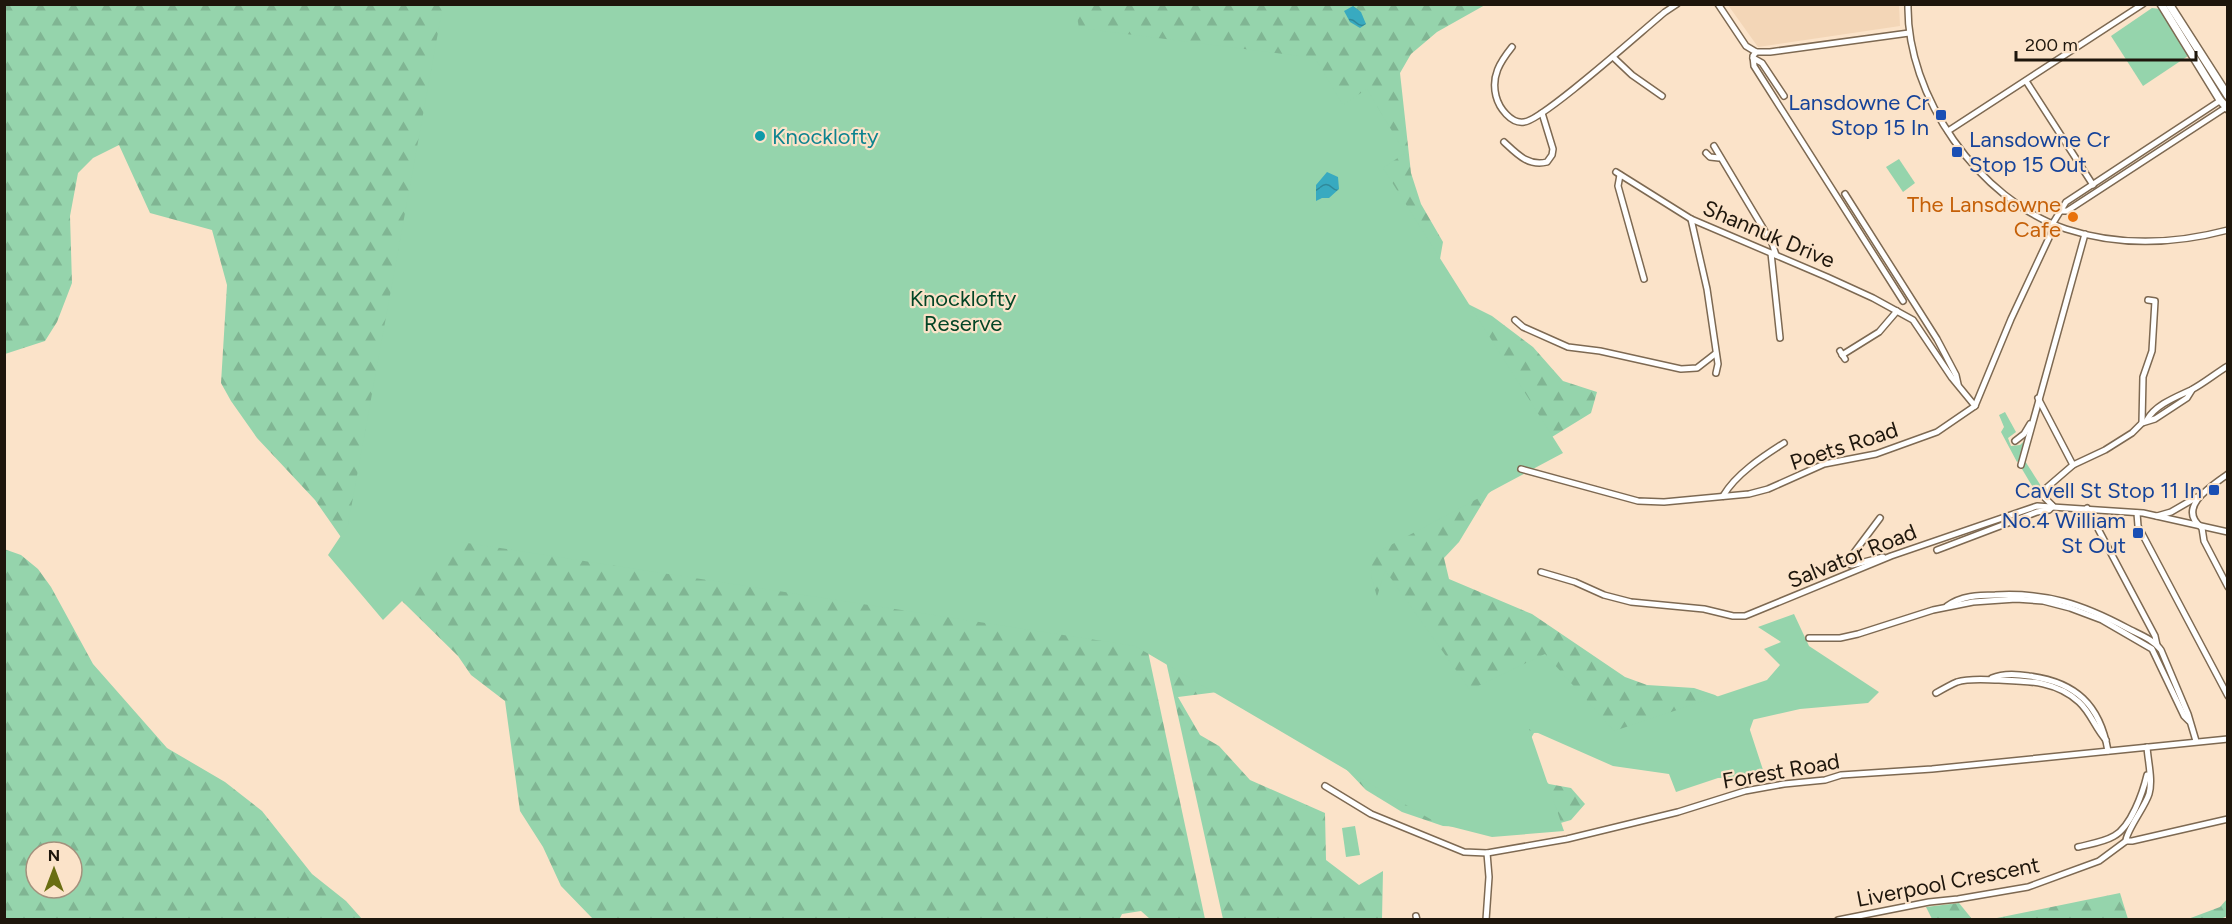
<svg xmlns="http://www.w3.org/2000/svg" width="2232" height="924" viewBox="0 0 2232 924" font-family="Figtree,sans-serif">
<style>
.built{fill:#f3d6b7}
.forest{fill:url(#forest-firs);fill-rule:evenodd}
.park{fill:#95d4ac}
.water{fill:url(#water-waves)}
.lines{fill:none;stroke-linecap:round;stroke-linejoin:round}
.minor-casing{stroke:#7d6952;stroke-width:8}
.tertiary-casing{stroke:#7d6952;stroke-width:10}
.minor{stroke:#fff;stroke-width:5}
.tertiary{stroke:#fff;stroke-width:7}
.transit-dot{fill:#1a4fb4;stroke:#fbe3c9;stroke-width:2}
.culture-dot{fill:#0f9aa8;stroke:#fbe3c9;stroke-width:2}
.food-dot{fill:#e8710a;stroke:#fbe3c9;stroke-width:2}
.labels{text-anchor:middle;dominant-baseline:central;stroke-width:4.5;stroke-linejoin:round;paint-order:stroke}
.transit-label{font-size:22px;fill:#164399;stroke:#fbe3c9;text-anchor:end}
.culture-label{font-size:22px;fill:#0d838f;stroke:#fbe3c9;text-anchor:start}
.food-label{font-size:22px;fill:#c56008;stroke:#fbe3c9;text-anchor:end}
.street-label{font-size:22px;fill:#1e160c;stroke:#fbe3c9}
.park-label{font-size:22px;fill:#034426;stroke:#fbe3c9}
</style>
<defs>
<pattern id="forest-firs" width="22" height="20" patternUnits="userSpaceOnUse" patternTransform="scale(1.5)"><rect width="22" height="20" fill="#95d4ac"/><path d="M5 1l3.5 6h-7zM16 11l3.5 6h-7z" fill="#80b593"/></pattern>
<pattern id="water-waves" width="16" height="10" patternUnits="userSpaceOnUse" patternTransform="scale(1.5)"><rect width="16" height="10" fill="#38aac0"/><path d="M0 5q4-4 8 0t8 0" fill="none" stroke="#2f899a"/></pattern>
</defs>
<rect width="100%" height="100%" fill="#fbe3c9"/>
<polygon class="built" points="1728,5 1899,5 1900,26 1758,47"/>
<g class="forest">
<polygon points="4,5 677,5 1105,450 1205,919 1150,919 1141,911 1122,914 1119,920 593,919 561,886 543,847 520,811 505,701 471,675 458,656 350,550 315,500 257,438 231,401 221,383 227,285 212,230 150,213 119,145 93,158 78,173 70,216 72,283 57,322 45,341 5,354"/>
<polygon points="711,5 1485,5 1437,32 1411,54 1400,73 1411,173 1421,204 1443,242 1437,276 1442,291 1492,316 1533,347 1563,381 1597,392 1591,413 1534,448 1488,494 1459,542 1444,558 1449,579 1532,614 1625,677 1647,685 1694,688 1715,695 1754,718 1740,757 1557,732 1534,733 1523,752 1533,771 1549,784 1571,788 1585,804 1571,820 1550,826 1507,829 1443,826 1402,812 1366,790 1304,725 1249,688 1178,697 1200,735 1219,746 1250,780 1325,813 1326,860 1359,885 1383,871 1382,919 1223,919 1119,449"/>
<path d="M 4,549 L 21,555 L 38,569 L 51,587 L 93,664 L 167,748 L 225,782 L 262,811 L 312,874 L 346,901 L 362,919 L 5,919 ZM 36,852 L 72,852 L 72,888 L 36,888 Z"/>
<polygon points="2120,893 2128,919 1992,919"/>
<polygon points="2227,899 2227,916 2221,919 2188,919 2220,907"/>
<polygon points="1959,903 1972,919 1932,919 1926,907"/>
</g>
<g class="park">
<polygon points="443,5 1075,5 1079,28 1315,58 1343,105 1367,89 1405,153 1383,168 1563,453 1372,555 1371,575 1377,597 1385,570 1470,690 1545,654 1614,731 1767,680 1780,665 1764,649 1781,642 1758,627 1794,614 1809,646 1879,692 1868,703 1800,709 1747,721 1765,776 1718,778 1676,792 1669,774 1613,766 1529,729 1564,831 1492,837 1437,823 1135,646 461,542 383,620 328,555 348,525"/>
<polygon points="2152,8 2160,9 2188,56 2143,86 2111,36"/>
<polygon points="1899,159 1915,183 1903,192 1886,167"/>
<polygon points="2005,412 2016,432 2008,438 2011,446 2020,445 2026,439 2020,460 2017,462 2001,432 2004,427 1999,415"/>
<polygon points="2025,461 2041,486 2035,491 2022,469"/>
<polygon points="1355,826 1360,855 1346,857 1342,828"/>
</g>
<g class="water">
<polygon points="1353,6 1361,12 1366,24 1360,28 1350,22 1344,11"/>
<polygon points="1327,172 1338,177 1339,189 1329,198 1322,198 1316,201 1316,185"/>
</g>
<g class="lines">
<defs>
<g id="minor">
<polyline points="1718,4 1746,46 1756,52 1753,56 1754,66 1903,301"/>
<path d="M 1908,4 C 1906,96 1979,200 2066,229 C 2118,246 2175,244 2228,230"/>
<path d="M 1512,47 C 1500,62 1491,76 1496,96 C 1499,108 1511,124 1524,122 C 1542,121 1644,29 1665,12 L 1677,4"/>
<polyline points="1756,52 1770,52 1909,33"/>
<polyline points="1613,57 1632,75 1662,96"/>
<polyline points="1753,58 1762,63 1784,96"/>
<polyline points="2026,81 2093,185"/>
<polyline points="1948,131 2143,4"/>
<path d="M 1504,142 C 1516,153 1528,167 1547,162 L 1552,155 L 1553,149 L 1542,113"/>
<polyline points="1714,146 1772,243 1776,255"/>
<polyline points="1706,153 1710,157 1719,158"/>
<polyline points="1616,172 1691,219 1827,277 1873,298 1913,320 1952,378 1975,406"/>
<polyline points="1620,175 1618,186 1644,279"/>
<polyline points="1845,194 1937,339 1956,375 1958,384"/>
<polyline points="2060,211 2067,211 2228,106"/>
<polyline points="1691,219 1707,289 1718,364 1716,373"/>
<polyline points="2053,223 2066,202 2221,100"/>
<polyline points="1771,253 1780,338"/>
<polyline points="1515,320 1523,327 1568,347 1600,351 1681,369 1697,368 1715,354"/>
<polyline points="1840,351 1845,359"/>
<polyline points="1842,355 1879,332 1897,311"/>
<polyline points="2038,398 2073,465"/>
<path d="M 2147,420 C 2155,405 2176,397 2191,390 C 2203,384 2216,373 2228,366"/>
<polyline points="2142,423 2143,377 2152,351 2155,301 2148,300"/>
<polyline points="2015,441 2024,434 2030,424"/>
<polyline points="2021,465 2085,234"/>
<polyline points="1521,469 1638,501 1664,502 1749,494 1768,489 1824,464 1876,454 1937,432 1975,406 2011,319 2055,225"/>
<path d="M 1723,496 C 1736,474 1762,457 1784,443"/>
<polyline points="2052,505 2044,497 2044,490 2073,465 2105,450 2132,433 2142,423 2155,419 2187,398 2192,390"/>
<polyline points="2087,508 2155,636 2157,645"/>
<polyline points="2137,513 2138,526 2228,696"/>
<polyline points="2157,516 2171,512 2197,497"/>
<polyline points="1880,518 1847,562 1848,564 1852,565 1883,557"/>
<path d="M 2201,527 C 2176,507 2213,485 2228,474"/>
<polyline points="2202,528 2204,541 2228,587"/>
<polyline points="1937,550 2037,512 2049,510 2053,506"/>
<polyline points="1541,572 1575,582 1604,595 1631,602 1704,609 1733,616 1745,616 1891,556 2037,506 2143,513 2228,532"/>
<path d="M 1947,606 C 1961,596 1978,595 1995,595 C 2046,592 2082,604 2127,628 C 2138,634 2153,639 2161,650 L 2188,714 L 2196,741"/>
<polyline points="1809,638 1840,638 1858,634 1933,610 1973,602 2016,599 2043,601 2070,608 2102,620 2152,649 2184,716 2189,721"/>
<path d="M 1992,678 C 2003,673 2017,674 2029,676 C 2076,682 2100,705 2108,751"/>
<path d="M 1936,693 C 1943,689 1950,685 1957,682 C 1970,678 1986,680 1999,680 C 2028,681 2056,681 2079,702 C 2091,713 2095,728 2106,740"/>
<path d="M 2147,747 C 2148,762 2153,780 2149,794 C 2145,807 2126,831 2126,841 L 2132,841 L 2228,819"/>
<polyline points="1325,786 1371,814 1464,852 1487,853 1567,839 1678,812 1745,791 1784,784 1825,780 1841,775 1932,769 2228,739"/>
<path d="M 2078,847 C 2090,844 2104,842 2114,836 C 2131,827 2143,792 2147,775"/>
<polyline points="1416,916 1417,920"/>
<polyline points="1486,920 1489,877 1487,853"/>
<polyline points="1838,920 1929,902 1958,899 2028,887 2099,861 2126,841"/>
</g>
<g id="tertiary">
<polyline points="2161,4 2220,100 2228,109"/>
<polyline points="2169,4 2228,96"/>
</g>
</defs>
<use href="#minor" class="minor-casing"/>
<use href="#tertiary" class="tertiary-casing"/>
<use href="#minor" class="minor"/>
<use href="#tertiary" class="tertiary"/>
</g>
<g class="transit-dot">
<rect x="1935" y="109" width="12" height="12" rx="3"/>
<rect x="1951" y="146" width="12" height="12" rx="3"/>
<rect x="2208" y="484" width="12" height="12" rx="3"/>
<rect x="2132" y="527" width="12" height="12" rx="3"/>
</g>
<circle class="culture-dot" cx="760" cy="136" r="6"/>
<circle class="food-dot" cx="2073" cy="217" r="6"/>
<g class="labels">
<g class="transit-label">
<text x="1929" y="102">Lansdowne Cr<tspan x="1929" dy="25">Stop 15 In</tspan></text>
<text x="1969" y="139" text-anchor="start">Lansdowne Cr<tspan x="1969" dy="25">Stop 15 Out</tspan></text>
<text x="2202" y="490">Cavell St Stop 11 In</text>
<text x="2126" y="520">No.4 William<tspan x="2126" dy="25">St Out</tspan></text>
</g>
<g class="culture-label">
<text x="772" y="136">Knocklofty</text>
</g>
<g class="food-label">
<text x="2061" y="204">The Lansdowne<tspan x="2061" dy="25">Cafe</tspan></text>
</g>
<g class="street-label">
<text transform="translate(1769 234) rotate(23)">Shannuk Drive</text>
<text transform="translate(1844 446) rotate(-18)">Poets Road</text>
<text transform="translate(1852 556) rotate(-22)">Salvator Road</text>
<text transform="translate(1781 771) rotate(-10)">Forest Road</text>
<text transform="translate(1948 882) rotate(-11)">Liverpool Crescent</text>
</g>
<g class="park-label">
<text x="963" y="298">Knocklofty<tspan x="963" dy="25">Reserve</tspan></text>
</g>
</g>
<rect width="2232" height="924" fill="none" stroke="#1e160c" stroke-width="12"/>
<g transform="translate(54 870)"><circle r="28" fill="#fbe3c9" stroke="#a3917d" stroke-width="1.5"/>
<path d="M0-4.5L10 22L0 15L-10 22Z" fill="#6a6e12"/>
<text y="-9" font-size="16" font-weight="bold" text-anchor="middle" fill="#1e160c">N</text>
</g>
<path d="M2016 51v9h180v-9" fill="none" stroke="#1e160c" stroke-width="3"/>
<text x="2025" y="51" font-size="18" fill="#1e160c" stroke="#fbe3c9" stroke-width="4.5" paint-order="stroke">200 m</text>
</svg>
